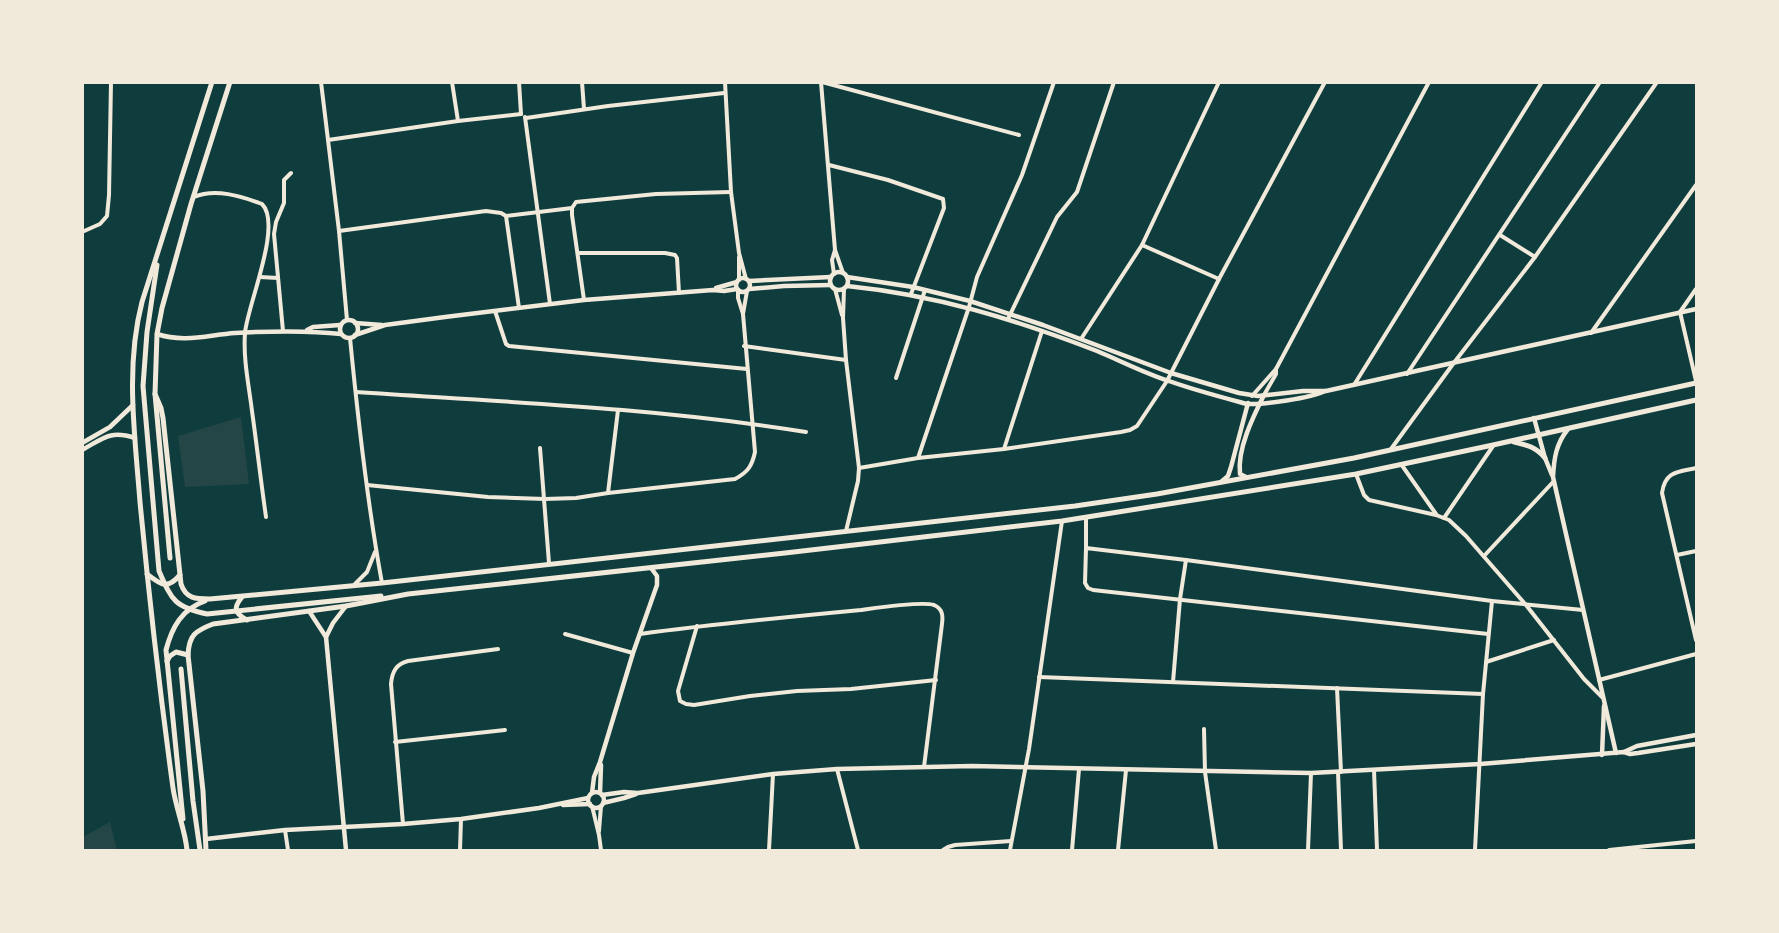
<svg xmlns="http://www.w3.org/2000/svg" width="1779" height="933" viewBox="0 0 1779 933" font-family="Jost,sans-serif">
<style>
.green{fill:#244646}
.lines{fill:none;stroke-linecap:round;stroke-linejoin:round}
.minor{stroke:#f1e9da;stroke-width:4}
.tertiary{stroke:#f1e9da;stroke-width:4.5}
.primary{stroke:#f1e9da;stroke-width:5}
</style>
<rect width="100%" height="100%" fill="#0f3d3e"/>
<g class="green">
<polygon points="241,417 249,484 185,487 178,436"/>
<polygon points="110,822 117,850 83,850 83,837"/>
</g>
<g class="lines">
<g class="minor">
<polyline points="321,82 339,231 347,320"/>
<polyline points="452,82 458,121"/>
<polyline points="519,82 521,114"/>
<polyline points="582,82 584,109"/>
<polyline points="725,82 731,192 739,253 746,279"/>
<polyline points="821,82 835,250 832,260 834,274"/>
<polyline points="822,82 1019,135"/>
<polyline points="525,117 550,304"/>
<polyline points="526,118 608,106 724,93"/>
<polyline points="328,140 458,121 521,114"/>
<polyline points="829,165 888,180 943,199 944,208 911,294"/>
<path d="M 194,197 C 215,188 241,196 262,204 C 283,225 247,306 245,333 C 243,359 249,386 252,411 C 257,447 261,482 266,517"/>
<polyline points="506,216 519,308"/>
<polyline points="339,231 486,211 501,213 506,216 572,208"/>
<polyline points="82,232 100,224 107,216 109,195 111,82"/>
<polyline points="1500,235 1535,257"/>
<polyline points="1142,245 1219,279"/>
<polyline points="835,250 843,273"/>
<polyline points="578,253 665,253 675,255 677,258 679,293"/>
<polyline points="739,257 739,280"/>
<polyline points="260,277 278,278"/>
<polyline points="835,289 842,315"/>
<polyline points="844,289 843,318 846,360 859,468 858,481 846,531"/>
<polyline points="1696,289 1680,312 1696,381"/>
<polyline points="584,300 572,215 572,208 576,202 656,194 731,192"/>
<polyline points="495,311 506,344 509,346 747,369"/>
<polyline points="743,314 747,291"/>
<polyline points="1008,319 1057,217 1077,192 1114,82"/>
<polyline points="283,331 274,234 276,222 284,203 284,180 291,173"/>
<polyline points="1591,333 1696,185"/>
<path d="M 350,338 C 358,420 367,502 382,583"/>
<polyline points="1081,339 1142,245 1219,82"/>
<polyline points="744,346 846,360"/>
<polyline points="1407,374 1600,82"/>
<polyline points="896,378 925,290"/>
<polyline points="1354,385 1542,82"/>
<path d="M 356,392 C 506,402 657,408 806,432"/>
<polyline points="1264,395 1276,374 1276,369"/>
<polyline points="1252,396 1276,369 1429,82"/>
<polyline points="540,448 549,563"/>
<polyline points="1004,449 1042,331"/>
<polyline points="1391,449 1453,364 1535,257 1657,82"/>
<polyline points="918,458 969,307 977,277 1022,175 1054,82"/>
<polyline points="1401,464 1436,514"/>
<polyline points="859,468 918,458 1004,449 1121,432 1130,430 1137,426 1167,381 1219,279 1325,82"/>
<path d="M 1696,468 C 1678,472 1665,471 1662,493 L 1696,640"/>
<polyline points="1356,474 1364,495 1369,500 1436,515 1449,520 1466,536 1526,605 1584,679 1602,697"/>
<path d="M 367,485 L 488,497 L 545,499 L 576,498 L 608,493 L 735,479 C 748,472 752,466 755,452 L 743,314 L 738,298 L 738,290"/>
<polyline points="608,493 618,410"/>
<polyline points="1086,517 1086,548"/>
<polyline points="1444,518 1493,446"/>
<polyline points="1677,555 1696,551"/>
<polyline points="1484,556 1554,481"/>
<polyline points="355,584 367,572 375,552"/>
<polyline points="697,626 678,691 680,701 686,704 694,705 750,696 797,691 851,689 936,680"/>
<polyline points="565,634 633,653"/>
<path d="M 640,634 C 713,624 787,617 861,610 C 876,608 922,601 934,605 C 943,609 943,616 942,624 L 924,767"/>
<polyline points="1488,634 1093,590 1088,588 1085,583 1086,548 1186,560 1492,601 1583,610"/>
<polyline points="1486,662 1554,640"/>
<polyline points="1039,677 1483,694"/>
<polyline points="1599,680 1696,654"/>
<polyline points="1173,682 1180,599 1186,560"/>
<polyline points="1337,688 1341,772"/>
<polyline points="1204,729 1205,772 1216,850"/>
<polyline points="395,742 505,730"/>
<polyline points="837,769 858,850"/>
<polyline points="1374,770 1377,850"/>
<polyline points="1338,772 1341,850"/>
<polyline points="592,806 599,835 601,850"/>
<path d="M 403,824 L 391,684 C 392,672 396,664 408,661 L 498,649"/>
<polyline points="285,830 288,850"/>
<polyline points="599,831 601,806"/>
<polyline points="460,850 461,819"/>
<polyline points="769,850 773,774"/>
<polyline points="943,850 948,847 955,845 1011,841"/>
<polyline points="1010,850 1029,749 1062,521"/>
<polyline points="1072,850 1079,769"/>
<polyline points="1118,850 1126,770"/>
<polyline points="1308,850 1311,773"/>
<polyline points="1475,850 1483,694 1492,601"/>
<polyline points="1609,850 1696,841"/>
</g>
<g class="tertiary">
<circle cx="839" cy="281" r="9"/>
<polyline points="847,277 913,287 970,301 1043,325 1171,373 1239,393 1258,396 1303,391 1326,391 1353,385 1696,309"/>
<circle cx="743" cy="285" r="7"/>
<polyline points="749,281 831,277"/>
<path d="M 847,286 C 936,295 1014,319 1097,351 C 1121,361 1144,373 1169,381 C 1194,390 1221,397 1247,404 C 1263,405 1311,398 1325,391"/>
<polyline points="716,288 737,282"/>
<polyline points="749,289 784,286 831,285"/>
<circle cx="349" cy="329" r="9"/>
<polyline points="355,323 382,325"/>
<polyline points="307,330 313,327 340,325"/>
<path d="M 157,334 C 184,343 208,335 235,333 C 271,331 306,330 341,334"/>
<polyline points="355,335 385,325 445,317 584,300 713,290 724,291 737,289"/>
<polyline points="1534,418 1545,458 1552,475"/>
<path d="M 1568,429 C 1556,444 1554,458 1553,477 L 1616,753"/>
<polyline points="82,443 110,427 133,405"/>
<path d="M 82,450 C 104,438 110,430 135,438"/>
<path d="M 1246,477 L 1240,474 C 1237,449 1253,417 1264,395"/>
<polyline points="1221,482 1228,476 1231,467 1248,403"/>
<polyline points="309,611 326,637 346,850"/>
<polyline points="326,637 333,623 346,606"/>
<polyline points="1624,752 1637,746 1696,735"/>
<polyline points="1602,755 1604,706"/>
<circle cx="596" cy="800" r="8"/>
<polyline points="592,793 594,777 600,762 633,653 657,585 657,576 651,568"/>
<polyline points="600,793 601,765"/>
<polyline points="602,795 624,792 638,793 773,774 837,769 972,766 1311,773 1480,764 1624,752 1630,754 1638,753 1696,744"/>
<polyline points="603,803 624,798 636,794"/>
<polyline points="563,805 590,804"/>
<polyline points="206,839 285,830 403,824 461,819 539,808 588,798"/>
</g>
<g class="primary">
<path d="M 157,265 L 147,332 L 143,386 L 159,571 C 172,601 175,607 207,614 L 381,596"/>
<path d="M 155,394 L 161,408 L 163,418 L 181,584 C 186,599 196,599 210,599 L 382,583 L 1075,506 L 1157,494 L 1354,458 L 1696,383"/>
<path d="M 1514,442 C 1527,445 1536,447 1545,458"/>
<polyline points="170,558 155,394 157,334 162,308 191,204 230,82"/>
<path d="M 147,574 C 161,585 167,590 180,575"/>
<path d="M 242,597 C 233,608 234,613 247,620"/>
<polyline points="167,661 170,656 176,652 188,655"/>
<polyline points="181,669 193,801 200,850"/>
<path d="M 183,819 L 166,650 C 172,627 182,609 205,601"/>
<path d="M 187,850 C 185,829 176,809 173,788 C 160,693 149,597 140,502 C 135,436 125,367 142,302 L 212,82"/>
<path d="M 206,850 L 203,791 L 188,655 C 189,635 195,631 213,624 L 346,606 L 408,594 L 785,553 L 1062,521 L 1356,474 L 1493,445 L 1696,400"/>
</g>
</g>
<rect width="1779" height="933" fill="none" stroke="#f1e9da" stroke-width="168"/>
</svg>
